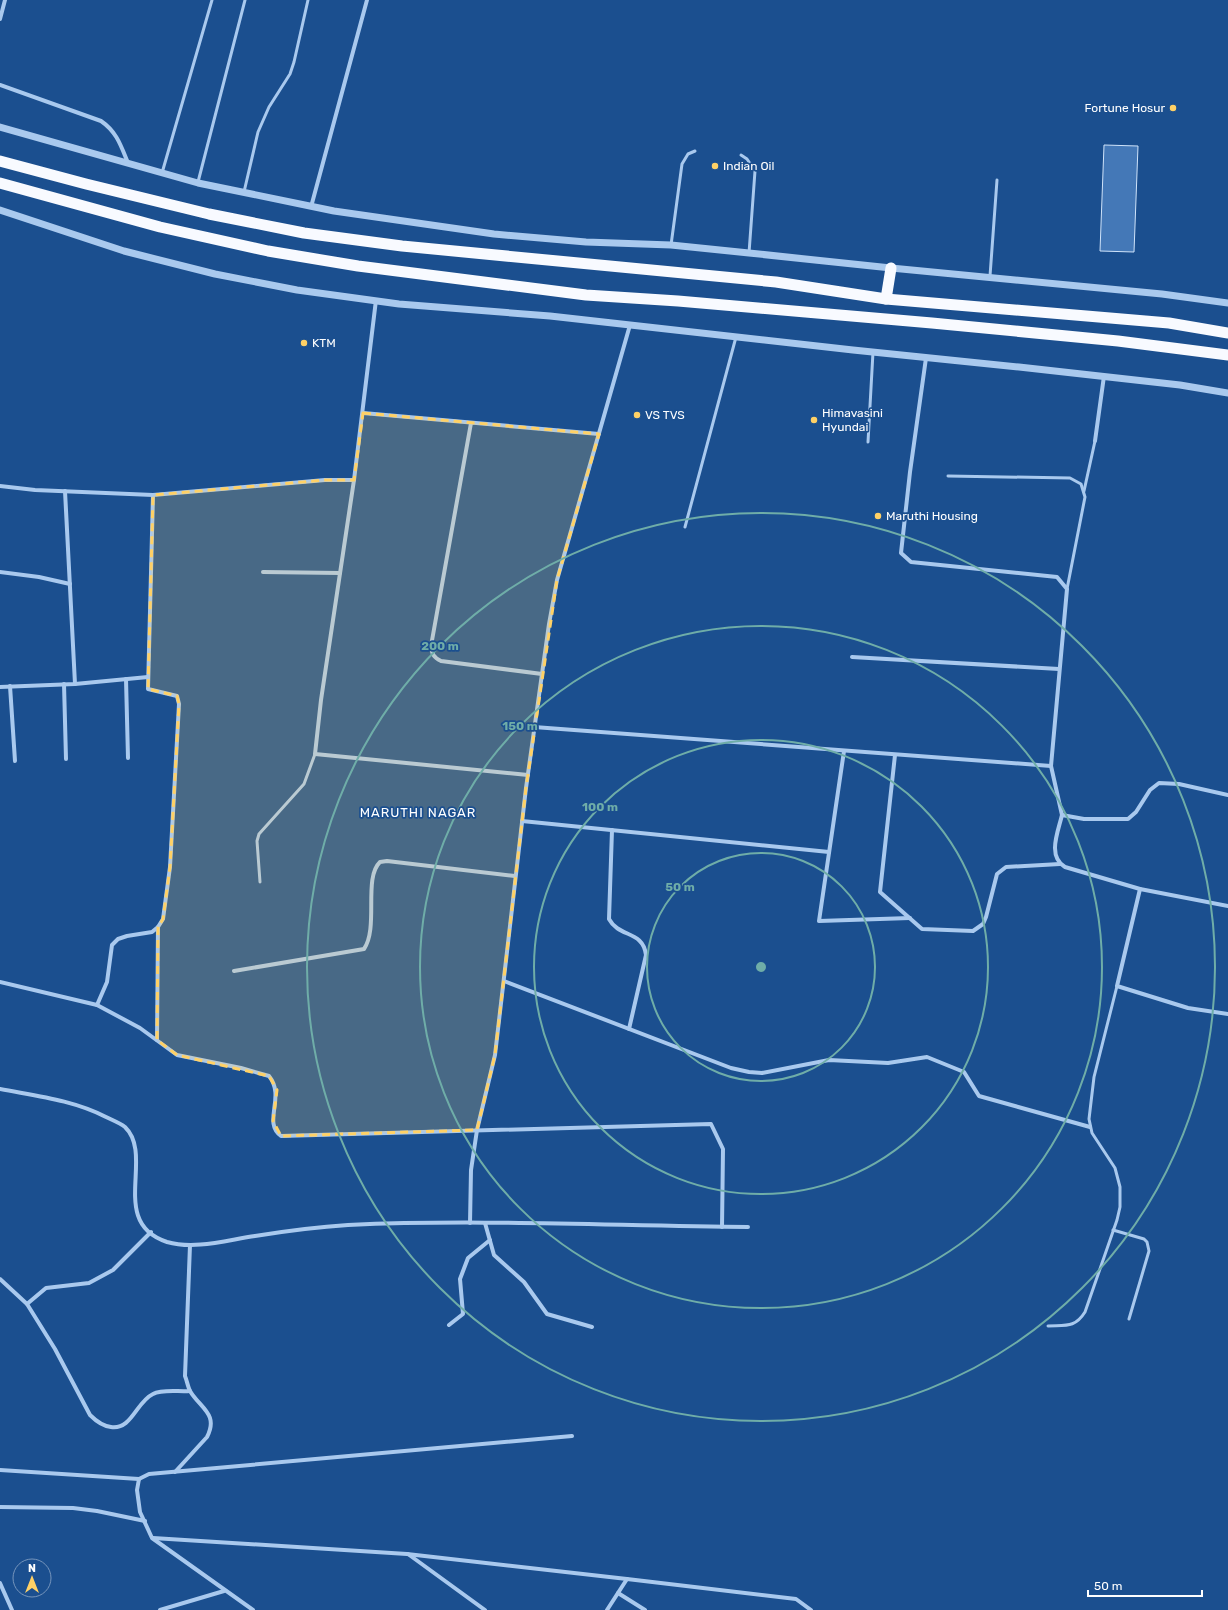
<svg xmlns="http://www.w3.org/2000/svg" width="1228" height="1610" viewBox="0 0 1228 1610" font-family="Rubik,sans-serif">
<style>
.building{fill:#4478b7;stroke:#cfe3fa}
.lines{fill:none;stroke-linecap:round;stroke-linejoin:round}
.service{stroke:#a9c9ee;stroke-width:3}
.minor{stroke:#a9c9ee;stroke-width:4}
.tertiary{stroke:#a9c9ee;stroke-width:7}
.trunk{stroke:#f8faff;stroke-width:11}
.marked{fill:#ffd166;fill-opacity:0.2;stroke:#ffd166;stroke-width:3;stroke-dasharray:8 5;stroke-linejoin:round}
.ring{fill:none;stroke:#6fada8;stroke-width:2}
.poi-dot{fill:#ffd166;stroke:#1b4f8f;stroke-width:1.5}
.labels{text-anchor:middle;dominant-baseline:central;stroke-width:3.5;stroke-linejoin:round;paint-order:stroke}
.poi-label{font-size:12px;fill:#fff;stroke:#1b4f8f;text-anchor:start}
.neighbourhood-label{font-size:13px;letter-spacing:1px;fill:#fff;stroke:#1b4f8f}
.centre{fill:#6fada8;stroke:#1b4f8f;stroke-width:2}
.ring-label{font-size:12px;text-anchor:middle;font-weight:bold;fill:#6fada8;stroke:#1b4f8f;stroke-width:3.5;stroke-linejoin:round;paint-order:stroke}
</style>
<rect width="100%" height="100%" fill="#1b4f8f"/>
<polygon class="building" points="1104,145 1138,146 1134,252 1100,251"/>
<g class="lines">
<g class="service">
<polyline points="741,155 747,159 755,171 749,253"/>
<polyline points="162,173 212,0"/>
<polyline points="198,182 245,0"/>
<polyline points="244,192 258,132 269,107 290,74 294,62 308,0"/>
<polyline points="671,245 682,164 688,154 695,151"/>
<polyline points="990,276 997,180"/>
<polyline points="868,442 873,352"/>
<polyline points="948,476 1070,478 1081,484 1085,497 1067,589"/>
<polyline points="1084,491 1095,441"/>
<polyline points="685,527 736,337"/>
<polyline points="260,882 257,841 259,834 304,784 315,754"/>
<polyline points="1113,1230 1144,1239 1147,1242 1149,1251 1129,1319"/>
<path d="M 1048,1326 C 1066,1325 1075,1328 1085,1312 L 1117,1220 L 1120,1207 L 1120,1187 L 1115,1168 L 1092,1133 L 1089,1119 L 1094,1077 L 1117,986"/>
</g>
<g class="minor">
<polyline points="0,19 5,0"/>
<path d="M 0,85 L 101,121 C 117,132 121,146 128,163"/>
<polyline points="311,207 367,0"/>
<polyline points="376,300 354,480 321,700 315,754 528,775"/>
<polyline points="926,358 910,472 901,553 911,562 1057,577 1067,589 1051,766 1062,815 1084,819 1128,819 1136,812 1150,790 1159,783 1179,784 1228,795"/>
<polyline points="363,413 599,434"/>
<path d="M 471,423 L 431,646 C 432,654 433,657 441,661 L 542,674"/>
<polyline points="1095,441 1104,376"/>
<polyline points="0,486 35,490 153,495 325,480 354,480"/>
<polyline points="65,491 75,684"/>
<polyline points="0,572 39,577 70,584"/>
<polyline points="263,572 340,573"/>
<polyline points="852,657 1059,669"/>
<polyline points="126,679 128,758"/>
<polyline points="64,684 66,759"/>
<polyline points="10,686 15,761"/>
<polyline points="0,687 75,684 148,677"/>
<polyline points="534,727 1051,766"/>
<polyline points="844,751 819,921 910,918"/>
<polyline points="895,755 880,892 922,929 973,931 983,924 986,917 997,874 1006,867 1060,864"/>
<path d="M 1062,815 C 1058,832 1047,856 1065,867 L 1140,889 L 1228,906"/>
<polyline points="522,821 829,852"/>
<path d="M 612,830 L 609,919 C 619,938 643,930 646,955 L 629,1029"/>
<polyline points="1140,889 1117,986 1188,1008 1228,1014"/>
<path d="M 234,971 L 364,949 C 379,927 363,878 380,862 L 387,861 L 515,876"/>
<polyline points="504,981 731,1068 749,1072 762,1073 829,1060 888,1063 927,1057 964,1072 979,1096 1090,1127"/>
<path d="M 0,982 L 97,1005 L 140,1028 L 177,1055 L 241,1068 L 269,1076 C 286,1097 262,1122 281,1136 L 711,1124 L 723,1149 L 722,1227"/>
<polyline points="97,1005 107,982 112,945 118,939 127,936 152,932 158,927 163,919 170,867 179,704 177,696 148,689 153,495"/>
<polyline points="157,1040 158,927"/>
<path d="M 0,1089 C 36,1096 73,1100 106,1117 C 112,1120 120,1123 125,1127 C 155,1156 108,1223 167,1242 C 195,1250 227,1240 255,1236 C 286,1231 317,1227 348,1225 C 481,1219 615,1226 748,1227"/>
<polyline points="470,1223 471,1170 477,1130 495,1055 526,788 549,624 557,580 630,325"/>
<polyline points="485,1223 494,1255 524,1282 547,1314 592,1327"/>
<path d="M 0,1279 L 27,1304 L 55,1349 L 90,1415 C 96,1421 102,1426 111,1427 C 132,1430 136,1402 153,1394 C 162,1389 179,1392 190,1391"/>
<polyline points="27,1304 46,1288 89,1283 113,1270 151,1232"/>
<polyline points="449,1325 463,1314 460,1279 468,1258 490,1240"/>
<polyline points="0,1470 139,1479"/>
<path d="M 175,1472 L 207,1437 C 219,1414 200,1408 190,1391 C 188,1387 187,1381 185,1376 L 190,1245"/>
<polyline points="0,1507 73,1508 97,1511 145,1521"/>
<polyline points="153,1538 407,1554 627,1579 607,1610"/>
<polyline points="408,1554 485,1610"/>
<polyline points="627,1579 796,1599 811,1610"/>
<polyline points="0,1583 12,1610"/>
<polyline points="618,1593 645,1610"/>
<polyline points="160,1610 224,1591"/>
<polyline points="253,1610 152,1538 140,1512 137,1490 139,1479 149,1474 572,1436"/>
</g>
<g class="tertiary">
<polyline points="0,127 198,183 334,211 494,234 586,242 671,245 749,253 891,268 1162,294 1228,303"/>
<polyline points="0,210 124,251 215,274 297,290 399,304 550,316 853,350 1019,367 1180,385 1228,393"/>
</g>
<g class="trunk">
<polyline points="0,161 86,184 209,214 304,233 402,246 776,282 886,299 1169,323 1228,333"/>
<polyline points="0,183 160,227 268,251 358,266 586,295 678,301 932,323 1118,341 1228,355"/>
<polyline points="886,299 891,268"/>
</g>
</g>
<path class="marked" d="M 363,413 L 599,434 L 557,580 L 526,788 L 495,1055 L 477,1130 L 281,1136 L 273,1121 L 277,1090 L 269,1076 L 177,1055 L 157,1040 L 158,927 L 163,919 L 170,867 L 179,704 L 177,696 L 148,689 L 153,495 L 325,480 L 354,480 Z"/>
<g class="ring">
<circle cx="761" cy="967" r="114"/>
<circle cx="761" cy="967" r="227"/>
<circle cx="761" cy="967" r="341"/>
<circle cx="761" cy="967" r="454"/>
</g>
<g class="poi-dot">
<circle cx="1173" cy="108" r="4"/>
<circle cx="715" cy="166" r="4"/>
<circle cx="304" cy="343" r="4"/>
<circle cx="637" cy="415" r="4"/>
<circle cx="814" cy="420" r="4"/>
<circle cx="878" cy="516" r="4"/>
</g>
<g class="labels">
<g class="poi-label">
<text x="1165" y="108" text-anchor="end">Fortune Hosur</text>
<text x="723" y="166">Indian Oil</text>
<text x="312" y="343">KTM</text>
<text x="822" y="413">Himavasini<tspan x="822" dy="14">Hyundai</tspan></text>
<text x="645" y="415">VS TVS</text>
<text x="886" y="516">Maruthi Housing</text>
</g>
<g class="neighbourhood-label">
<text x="418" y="812">MARUTHI NAGAR</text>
</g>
</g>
<circle cx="761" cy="967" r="6" class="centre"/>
<g class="ring-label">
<text x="440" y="650">200 m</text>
<text x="520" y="730">150 m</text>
<text x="600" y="811">100 m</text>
<text x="680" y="891">50 m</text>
</g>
<g transform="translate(32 1578)"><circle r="19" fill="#1b4f8f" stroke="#7695bc"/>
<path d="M0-3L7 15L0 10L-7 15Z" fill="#ffd166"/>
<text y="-6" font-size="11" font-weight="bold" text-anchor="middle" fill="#ffffff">N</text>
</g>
<path d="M1088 1590v6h114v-6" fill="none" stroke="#ffffff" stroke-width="2"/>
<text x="1094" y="1590" font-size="12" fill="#ffffff" stroke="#1b4f8f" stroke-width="3" paint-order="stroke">50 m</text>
</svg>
